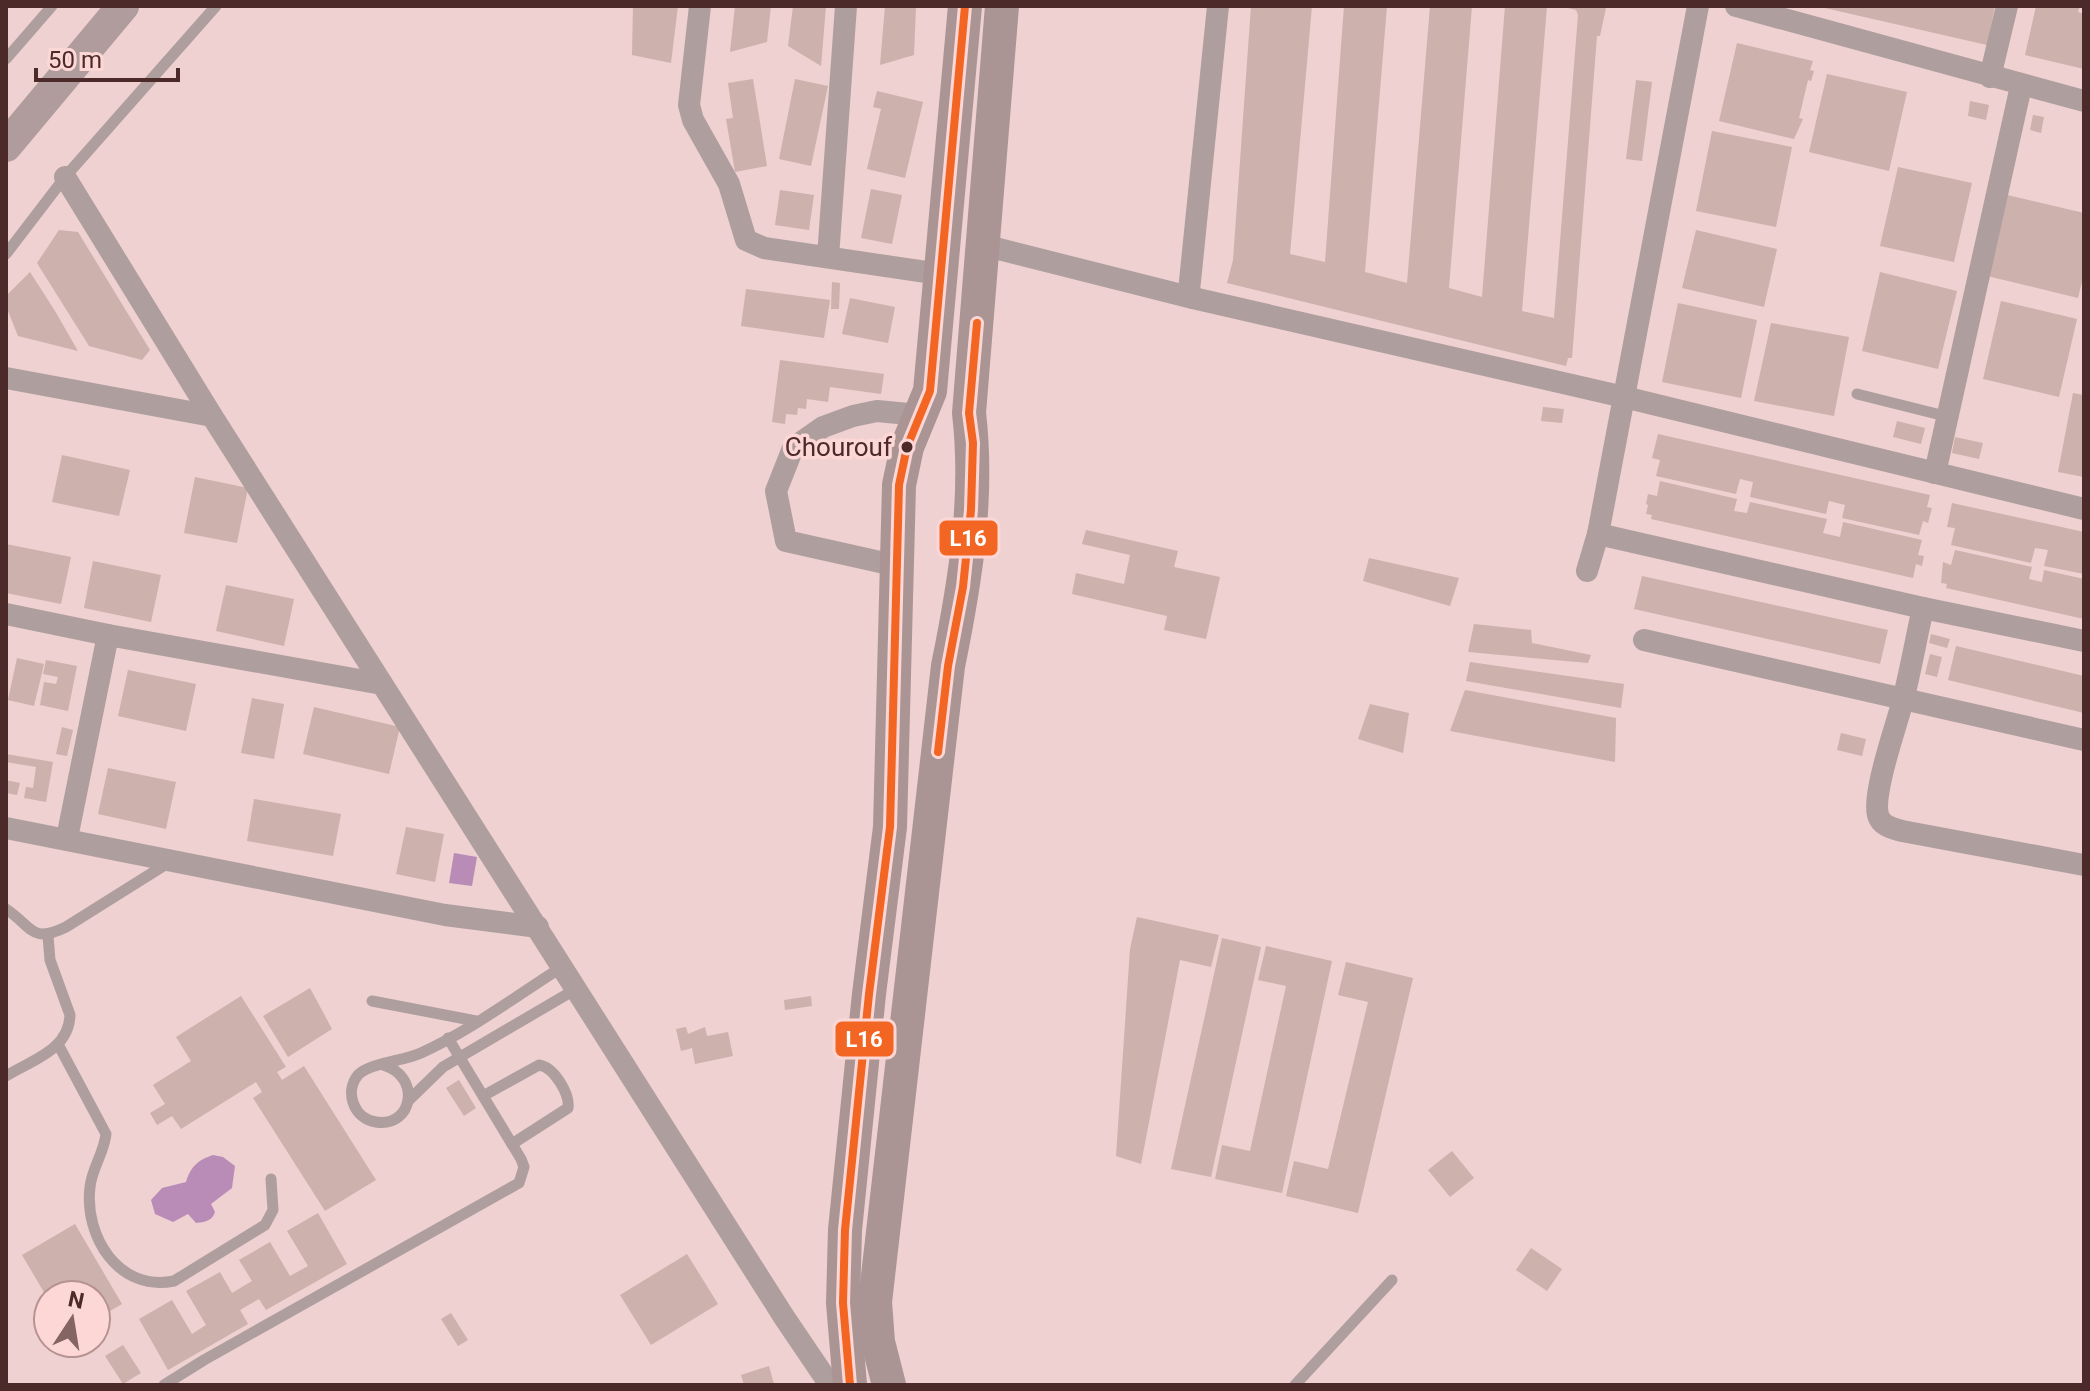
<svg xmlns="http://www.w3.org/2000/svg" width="2090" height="1391" viewBox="0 0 2090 1391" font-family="Roboto,sans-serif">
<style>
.water{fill:#b98cb8}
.building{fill:#cdb1ac}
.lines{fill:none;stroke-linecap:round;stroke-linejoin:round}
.lane{stroke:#ae9e9d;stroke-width:11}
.street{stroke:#ae9e9d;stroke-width:22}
.secondary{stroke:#b09c9c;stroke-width:32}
.primary{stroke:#aa9594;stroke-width:34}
.bus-1-casing{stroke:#fcd7d6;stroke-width:14}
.bus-1{stroke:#f26522;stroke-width:8}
.bus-dot{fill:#4d2a2a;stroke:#fcd7d6;stroke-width:3}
.labels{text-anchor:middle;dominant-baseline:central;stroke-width:7;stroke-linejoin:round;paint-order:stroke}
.bus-label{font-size:26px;fill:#4d2a2a;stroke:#fcd7d6;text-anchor:end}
.line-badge{stroke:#fcd7d6;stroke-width:3}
.badge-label{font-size:22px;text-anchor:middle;font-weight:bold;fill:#fff}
</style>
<rect width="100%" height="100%" fill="#eed1d0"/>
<g class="water">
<polygon points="454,853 477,857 472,886 449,883"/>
<path d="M 213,1155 L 223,1157 L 235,1166 L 232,1188 L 211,1204 L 215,1212 C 212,1221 205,1222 196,1223 L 188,1214 L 173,1222 L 155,1214 L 151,1200 L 162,1188 L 186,1182 C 191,1166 198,1160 213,1155 Z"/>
</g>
<g class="building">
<polygon points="633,6 678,6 671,63 632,55"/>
<polygon points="735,6 771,6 767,42 730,52"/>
<polygon points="793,6 826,6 821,66 788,46"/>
<polygon points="885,6 916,6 914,55 880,65"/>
<polygon points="1251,6 1312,6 1290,254 1325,262 1344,6 1387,6 1365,272 1407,283 1430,6 1472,6 1449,288 1482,297 1505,6 1547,6 1522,311 1554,318 1578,15 1576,10 1560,6 1606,8 1600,36 1597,36 1572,358 1568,358 1566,366 1227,283 1233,260"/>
<polygon points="1816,6 1995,6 1987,45"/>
<polygon points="2036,6 2080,6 2078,12 2084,14 2084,69 2025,55"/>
<polygon points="1737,43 1813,61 1810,70 1814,71 1811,81 1808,80 1799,118 1803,119 1794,139 1719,121"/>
<polygon points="1827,74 1907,92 1889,171 1809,152"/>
<polygon points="753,79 767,166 735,172 726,119 733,118 728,83"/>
<polygon points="795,79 828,86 811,166 779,159"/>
<polygon points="1636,80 1652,82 1642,161 1626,159"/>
<polygon points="877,91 923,102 905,178 867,169 881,109 873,107"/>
<polygon points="1970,101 1989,105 1986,120 1968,116"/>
<polygon points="2033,115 2044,117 2041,133 2030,130"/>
<polygon points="1712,131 1792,147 1776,227 1696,211"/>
<polygon points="1898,167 1972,183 1954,262 1880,246"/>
<polygon points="871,189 902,195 892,244 861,238"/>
<polygon points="780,190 814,195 809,230 775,225"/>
<polygon points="2003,194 2084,213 2084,273 2078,298 1983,275"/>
<polygon points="59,230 78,232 150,350 142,360 89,346 37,263"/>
<polygon points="1696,230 1777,249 1764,307 1682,288"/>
<polygon points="30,272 55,311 78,351 18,336 6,306 6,296"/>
<polygon points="1880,272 1957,291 1938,369 1862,351"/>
<polygon points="832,282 840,283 839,309 831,309"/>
<polygon points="746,289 830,300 824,338 741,326"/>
<polygon points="850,298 895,307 888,343 842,334"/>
<polygon points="2001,301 2077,319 2059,397 1983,379"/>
<polygon points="1678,303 1757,320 1741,398 1662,382"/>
<polygon points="1771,323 1849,337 1834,416 1754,401"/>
<polygon points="780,360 884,374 881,394 830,387 828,402 807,399 806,409 798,408 797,415 786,414 785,424 772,422"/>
<polygon points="2073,393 2084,395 2084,477 2058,472"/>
<polygon points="1543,407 1564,409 1562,423 1541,421"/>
<polygon points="1897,421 1925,428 1921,444 1893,437"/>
<polygon points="1658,434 1930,495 1927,507 1932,508 1928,523 1923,521 1919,535 1842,518 1845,505 1829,501 1826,514 1750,497 1753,482 1740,479 1736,494 1656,476 1660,460 1652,458"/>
<polygon points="1955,437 1983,443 1979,459 1952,453"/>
<polygon points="62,455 130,470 119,516 52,502"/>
<polygon points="195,477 248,488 237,543 184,533"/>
<polygon points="1660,481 1737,499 1734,511 1747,513 1750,502 1827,519 1823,533 1840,537 1843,522 1922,540 1918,555 1924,556 1922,566 1916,564 1913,578 1651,519 1652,515 1646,514 1648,505 1646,504 1648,494 1657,496"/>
<polygon points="1952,503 2084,532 2084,574 2044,566 2048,550 2035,548 2031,563 1951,545 1955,528 1947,527"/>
<polygon points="1086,530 1178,551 1174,567 1220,577 1206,639 1164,630 1167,616 1072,594 1076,573 1124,584 1130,555 1082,544"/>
<polygon points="6,544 71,557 61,604 6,593"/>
<polygon points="1955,550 2032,567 2029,579 2042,582 2044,570 2084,579 2084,619 1946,588 1947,584 1941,583 1943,562 1951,565"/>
<polygon points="1369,558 1459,578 1450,606 1363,581"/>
<polygon points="93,561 161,575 151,622 84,608"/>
<polygon points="1642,576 1888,630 1880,664 1634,609"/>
<polygon points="226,585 294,599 284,646 216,631"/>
<polygon points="1474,624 1531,630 1532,643 1591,655 1588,663 1468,652"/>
<polygon points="1931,634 1950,639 1947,648 1929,643"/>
<polygon points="1956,646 2084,676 2084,713 1948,680"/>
<polygon points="1930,654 1942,657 1937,677 1925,674"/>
<polygon points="17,658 44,664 34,706 8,700"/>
<polygon points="46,660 77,666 68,711 40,705 44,682 56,684 58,677 43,674"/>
<polygon points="1470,662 1624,684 1621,708 1466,681"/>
<polygon points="128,670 196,684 186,731 118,716"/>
<polygon points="1465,690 1616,718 1615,762 1450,731"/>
<polygon points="252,698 284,704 274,759 241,753"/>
<polygon points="1370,704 1409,713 1403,753 1358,739"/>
<polygon points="314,707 400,727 389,774 303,754"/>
<polygon points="62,727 73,730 67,756 56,754"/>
<polygon points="1841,733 1866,739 1862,756 1837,750"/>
<polygon points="6,754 53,762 46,802 24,798 26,787 33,788 36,767 6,762"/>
<polygon points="108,768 176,782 166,829 98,814"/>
<polygon points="6,780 20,783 17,795 6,793"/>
<polygon points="254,799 341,814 333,856 247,841"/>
<polygon points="406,827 444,834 435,882 396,874"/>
<polygon points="1137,917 1219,935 1211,967 1180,960 1141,1164 1116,1156 1130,949"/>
<polygon points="1222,938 1261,947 1211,1177 1171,1169"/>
<polygon points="1266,946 1332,961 1282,1193 1215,1179 1222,1145 1250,1151 1286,986 1258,980"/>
<polygon points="1346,962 1413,978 1358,1213 1286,1196 1294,1161 1328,1169 1368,1002 1338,995"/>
<polygon points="310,988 332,1029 288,1057 263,1016"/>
<polygon points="241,996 286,1067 277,1072 282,1080 304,1066 376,1180 325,1211 253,1098 262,1092 256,1082 181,1129 172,1116 157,1125 150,1113 165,1104 153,1085 191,1061 176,1037"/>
<polygon points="811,996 812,1006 785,1010 784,1000"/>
<polygon points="686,1027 688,1034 705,1027 707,1036 728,1032 733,1056 695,1064 692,1048 681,1051 676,1029"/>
<polygon points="459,1080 476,1108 464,1116 446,1088"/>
<polygon points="1452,1151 1474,1178 1450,1197 1428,1170"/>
<polygon points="318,1213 347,1264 266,1310 259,1299 240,1310 248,1324 168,1370 139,1319 172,1300 192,1334 206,1325 186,1291 220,1272 232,1293 252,1281 239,1260 270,1242 290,1276 308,1266 287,1231"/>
<polygon points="75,1224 122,1304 96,1319 96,1295 48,1295 48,1299 22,1255"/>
<polygon points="1531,1248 1562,1269 1547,1291 1516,1270"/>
<polygon points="687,1254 718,1304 651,1345 620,1295"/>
<polygon points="451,1313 468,1340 458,1346 441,1319"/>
<polygon points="123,1345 141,1373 123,1384 105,1356"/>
<polygon points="769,1366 774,1384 744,1385 741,1375"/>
</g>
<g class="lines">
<g class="lane">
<polyline points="6,59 52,6"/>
<polyline points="6,254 65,177 216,6"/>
<polyline points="1857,394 1949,417"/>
<path d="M 6,909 C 33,927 31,944 66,927 L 168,863"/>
<polyline points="372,1001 476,1021"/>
<path d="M 59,1046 L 106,1134 C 104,1153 92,1168 90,1187 C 84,1237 119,1292 174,1281 L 265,1225 L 273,1210 L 271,1179"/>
<path d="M 383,1065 C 422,1076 413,1128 376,1122 C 354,1119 344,1092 358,1075 C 369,1063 404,1061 421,1053 C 470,1031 516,996 562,967"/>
<path d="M 6,1076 C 32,1060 69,1050 70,1015 L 50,960 L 48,936"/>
<path d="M 483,1096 L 539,1065 C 554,1067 570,1094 568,1108 L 512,1144"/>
<polyline points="408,1101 443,1067 576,989"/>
<polyline points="164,1385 204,1360 519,1183 524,1167 521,1159 448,1038"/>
<polyline points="1295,1385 1392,1280"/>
</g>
<g class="street">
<polyline points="700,6 689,105 693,120 729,184 746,240 764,248 940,274"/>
<polyline points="1736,6 2084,101"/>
<polyline points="1990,77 2007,6"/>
<polyline points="65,177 212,416 784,1317 830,1385"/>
<polyline points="983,245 1193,298 1624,397 2084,509"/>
<polyline points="828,257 846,6"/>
<polyline points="1193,298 1189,291 1218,6"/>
<polyline points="6,378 212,416"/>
<polyline points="1935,473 2021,86"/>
<polyline points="1598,534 1923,608 2084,641"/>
<polyline points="898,566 786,541 776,491 793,448 823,427 853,416 877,411 919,415"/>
<polyline points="1587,571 1598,534 1698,6"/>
<path d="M 1923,608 C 1916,639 1911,669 1903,700 C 1897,724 1872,793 1878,815 C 1881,826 1892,828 1902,831 L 2084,865"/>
<polyline points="6,614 108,635 382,684"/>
<polyline points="1644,640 2084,740"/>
<polyline points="6,828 445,915 538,927"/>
<polyline points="67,838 108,635"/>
</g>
<polyline class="secondary" points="6,146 123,6"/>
<g class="primary">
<polyline points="850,1385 843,1303 845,1230 869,994 890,827 899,485 907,447 930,391 965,6"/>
<path d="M 889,1385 L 878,1342 L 875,1302 L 948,666 C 965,583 979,498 969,413 L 1002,6"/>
</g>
<defs>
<g id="bus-1">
<polyline points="938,752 948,666 963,587 971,510 973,443 969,413 977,323"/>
<polyline points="850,1385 843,1303 845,1230 869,994 890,827 899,485 907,447 930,391 965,6"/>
</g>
</defs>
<use href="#bus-1" class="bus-1-casing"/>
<use href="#bus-1" class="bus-1"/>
</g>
<circle class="bus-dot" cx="907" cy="447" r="7"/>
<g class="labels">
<g class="bus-label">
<text x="892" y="447">Chourouf</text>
</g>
</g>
<g class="line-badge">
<rect x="938" y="519" width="61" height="38" rx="8" fill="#f26522"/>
<rect x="834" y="1020" width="61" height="38" rx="8" fill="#f26522"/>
</g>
<g class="badge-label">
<text x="968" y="546">L16</text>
<text x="864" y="1047">L16</text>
</g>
<rect width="2090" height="1391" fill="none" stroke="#4d2a2a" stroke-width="16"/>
<g transform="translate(72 1319) rotate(12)"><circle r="38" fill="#fcd7d6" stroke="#b69291" stroke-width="2"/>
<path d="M0-6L14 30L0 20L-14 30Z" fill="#856464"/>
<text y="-12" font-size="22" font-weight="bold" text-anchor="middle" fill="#4d2a2a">N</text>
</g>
<path d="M36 68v12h142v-12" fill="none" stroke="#4d2a2a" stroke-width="4"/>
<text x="48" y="68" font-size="24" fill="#4d2a2a" stroke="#fcd7d6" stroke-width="6" paint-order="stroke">50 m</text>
</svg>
